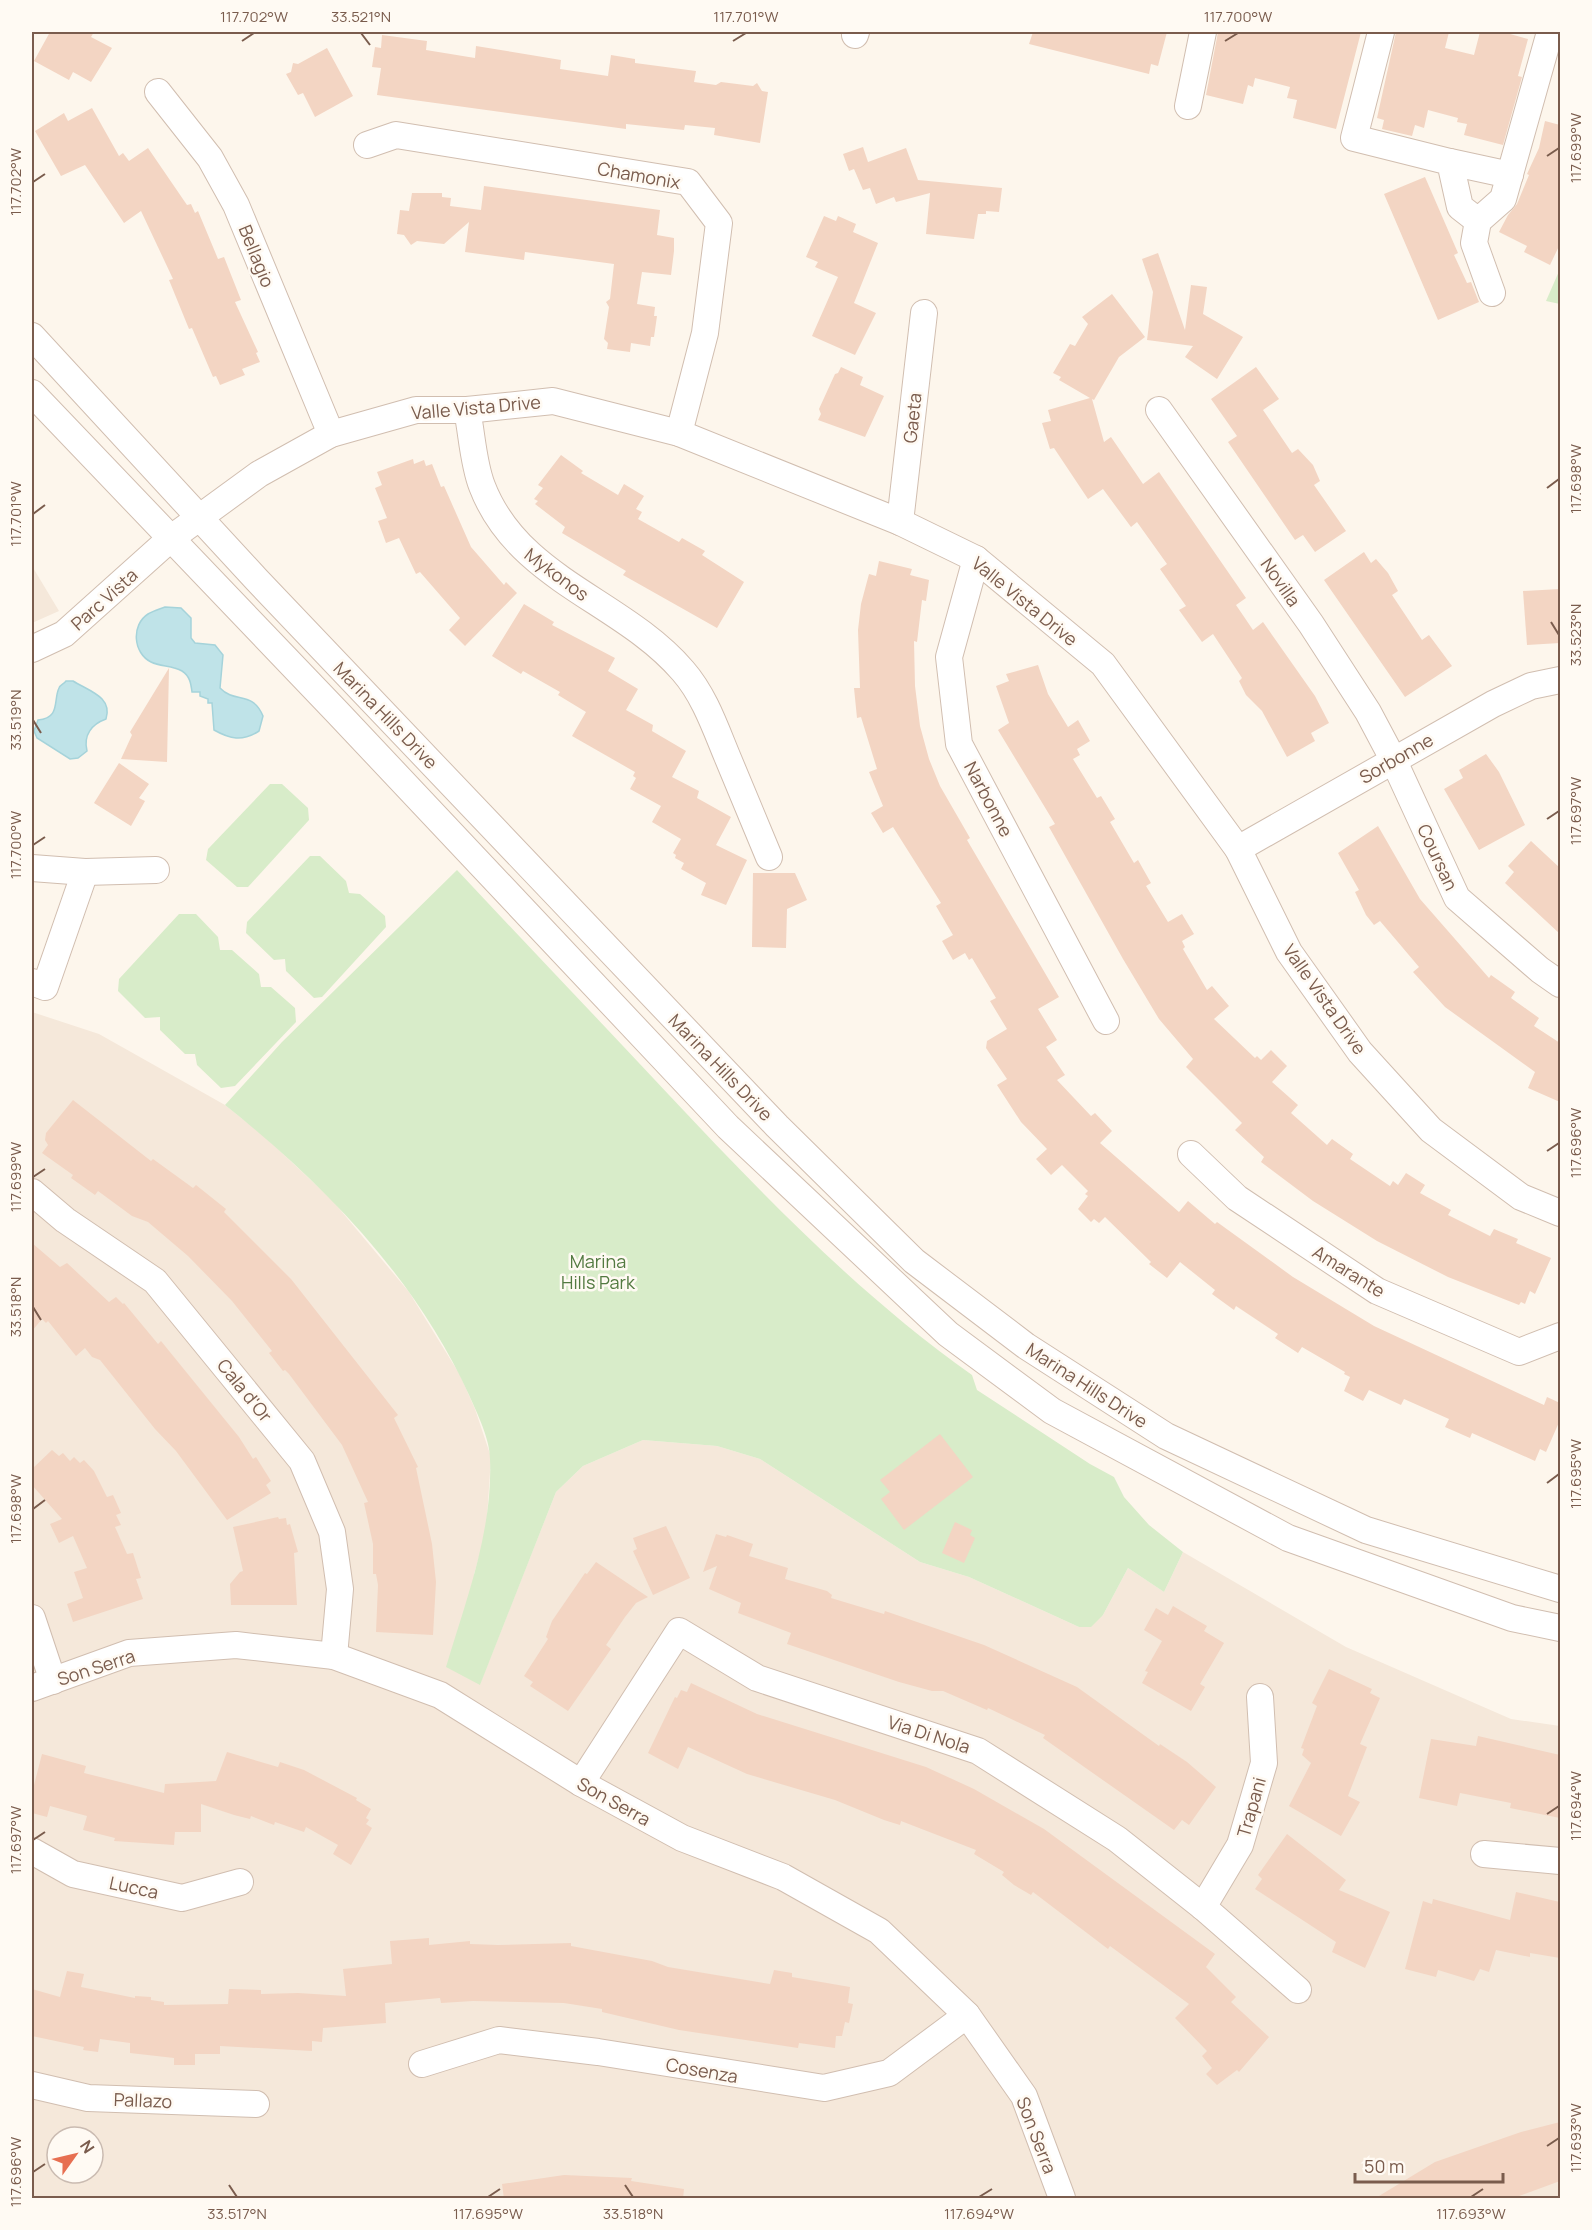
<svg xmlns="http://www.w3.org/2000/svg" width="1592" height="2230" viewBox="0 0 1592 2230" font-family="Manrope,sans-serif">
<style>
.residential{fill:#f5e8da;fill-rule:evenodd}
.green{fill:#d8ecc9}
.water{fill:#bfe3e8;stroke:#a5d3da;stroke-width:1.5}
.building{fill:#f3d5c3}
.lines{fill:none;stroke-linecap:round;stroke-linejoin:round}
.minor-casing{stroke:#d1beb0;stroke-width:28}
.minor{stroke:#fff;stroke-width:26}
.ticks{fill:none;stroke:#7a5c4d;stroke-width:2}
.labels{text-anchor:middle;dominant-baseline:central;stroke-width:5;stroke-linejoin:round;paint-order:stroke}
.street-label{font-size:18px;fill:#7a5c4d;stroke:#fffaf3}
.park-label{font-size:18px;fill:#537a41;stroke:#fffaf3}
.neatline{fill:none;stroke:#7a5c4d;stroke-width:2}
.ticks-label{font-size:15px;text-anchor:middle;fill:#7a5c4d}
</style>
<rect width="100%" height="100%" fill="#fdf6ec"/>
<g class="residential">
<polygon points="32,566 59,611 32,623"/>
<path d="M 32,1012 L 99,1034 L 225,1105 L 265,1137 L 332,1200 L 409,1292 L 460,1375 L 475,1409 L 491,1457 L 486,1533 L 474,1574 L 480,1684 L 556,1492 L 583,1466 L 643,1440 L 717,1446 L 760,1459 L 920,1562 L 969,1577 L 1079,1627 L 1103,1615 L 1128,1568 L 1164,1592 L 1183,1552 L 1346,1647 L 1511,1719 L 1560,1726 L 1560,2198 L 32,2198 ZM 57,2137 L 93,2137 L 93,2173 L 57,2173 Z"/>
</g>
<g class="green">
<polygon points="1560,269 1560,304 1546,301"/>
<polygon points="270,784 282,784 308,808 309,820 248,887 237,887 206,860 208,849"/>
<polygon points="310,856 320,856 346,881 349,893 360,894 385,916 386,927 322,997 314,998 286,971 285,959 274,960 246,933 247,922"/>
<path d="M 457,870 C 528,946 599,1020 669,1095 C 764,1196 859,1295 972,1375 L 977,1390 L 1090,1464 L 1114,1477 L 1124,1497 L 1149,1525 L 1183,1552 L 1164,1592 L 1128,1568 L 1103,1615 L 1091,1627 L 1079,1627 L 969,1577 L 920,1562 L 760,1459 L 717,1446 L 643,1440 L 583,1466 L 556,1492 L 480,1685 L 446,1667 C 466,1600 493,1531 490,1459 C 490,1439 477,1413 469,1395 C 416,1278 324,1184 225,1105 L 282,1042 Z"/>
<polygon points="179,914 196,914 218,937 220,950 232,950 259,974 261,987 271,987 295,1008 296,1022 235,1086 221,1088 197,1065 195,1054 185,1054 160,1030 160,1017 145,1018 118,991 119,979"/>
</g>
<g class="water">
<path d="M 165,607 L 181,608 L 191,618 L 191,638 L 195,643 L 215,645 L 223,655 L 220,688 C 235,704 252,690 263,716 L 259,731 C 242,742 230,739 214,730 L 212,703 L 208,703 L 208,699 L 200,696 L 200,692 L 192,692 C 191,684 190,676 182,671 C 172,665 161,667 151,662 C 133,653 131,625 148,614 C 153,611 160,609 165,607 Z"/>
<path d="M 66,681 L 73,681 C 89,691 113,697 106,719 C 92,724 83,735 87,751 L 78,758 L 70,759 L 37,738 L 34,731 L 38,720 C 61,718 53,700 59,688 C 60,685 64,684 66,681 Z"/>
</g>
<g class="building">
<polygon points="50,32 94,32 91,37 112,48 91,82 73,72 69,80 34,61"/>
<polygon points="1033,32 1167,32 1158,66 1151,64 1149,74 1029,44"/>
<polygon points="1218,32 1361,32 1336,129 1293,118 1297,100 1287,98 1290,87 1255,78 1253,87 1248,85 1243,104 1206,95"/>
<polygon points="1396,32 1449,32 1445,48 1474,55 1480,32 1503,32 1528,39 1518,76 1522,77 1503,145 1464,135 1467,124 1457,122 1458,118 1428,110 1424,128 1415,125 1412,136 1382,129 1384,120 1377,118"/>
<polygon points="382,35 427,41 426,50 475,58 476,46 561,60 560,69 608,76 611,55 635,59 635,63 696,71 694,82 716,85 721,82 753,86 757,83 762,91 768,92 760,143 714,135 715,128 685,125 684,130 626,124 626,129 377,95 381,68 372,67 375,47 381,48"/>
<polygon points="327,48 353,96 315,117 303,93 298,95 286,74 291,72 293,63 298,64"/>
<polygon points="92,108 119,156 123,153 129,161 148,148 187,205 191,204 195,213 198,211 218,259 224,257 241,300 235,302 258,352 256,353 260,362 242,369 245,375 220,385 216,376 213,377 192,328 189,329 169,280 173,279 141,211 124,223 85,165 61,176 35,131 64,113 68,121"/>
<polygon points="1545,121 1560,125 1560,244 1550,265 1524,252 1527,246 1499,232 1508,215 1517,204 1529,175 1527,174 1539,148"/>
<polygon points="863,147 868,162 906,148 918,180 1002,188 999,212 986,211 986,214 978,214 974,239 926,234 930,193 896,202 894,197 876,204 870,188 863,190 854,169 849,171 843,154"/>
<polygon points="1425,177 1458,253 1454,255 1467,283 1471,282 1479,302 1438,320 1384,194"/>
<polygon points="484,186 660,210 657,235 674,238 674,251 671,275 642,272 637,304 655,307 654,316 657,316 654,337 651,337 650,346 631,343 630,352 607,349 608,343 604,339 609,307 606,302 610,299 614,264 525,252 524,260 465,252 469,222 444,244 417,241 411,245 404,235 397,234 400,210 409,211 412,193 442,193 442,197 451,198 450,206 481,210"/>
<polygon points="824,216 836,221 838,216 856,224 853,232 878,243 854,303 876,313 855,355 812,336 838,277 815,267 818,262 806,257"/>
<polygon points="1158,253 1185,330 1191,285 1207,287 1203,314 1243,337 1217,379 1185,357 1193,346 1147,340 1153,292 1142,259"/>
<polygon points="1112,294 1145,337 1119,357 1094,400 1092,399 1104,442 1111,437 1143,484 1159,472 1246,598 1236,605 1253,630 1263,622 1315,696 1329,723 1311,733 1315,741 1287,757 1262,711 1246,695 1239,681 1242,678 1213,634 1202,642 1179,610 1186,606 1160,569 1167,564 1137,522 1131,527 1103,489 1088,499 1054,448 1050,449 1042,423 1051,421 1048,410 1090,398 1059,380 1061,377 1053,373 1070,344 1075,346 1088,324 1082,317"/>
<polygon points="841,367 863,377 860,385 884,396 865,437 818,420 821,414 819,409 835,374 838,373"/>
<polygon points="1256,367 1279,399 1263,410 1292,453 1298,449 1313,465 1320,481 1314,485 1346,531 1315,552 1303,535 1295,540 1228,442 1237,436 1211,399"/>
<polygon points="561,455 583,471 581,473 618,495 624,484 644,496 636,509 642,512 638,519 679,542 682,538 705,551 702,555 744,582 717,628 623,575 626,571 562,533 565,527 535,504 538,501 534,499 543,488 538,485"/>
<polygon points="413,459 414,464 424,460 426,466 432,464 441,487 444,486 471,547 504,585 506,582 517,593 465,646 449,630 460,618 420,572 416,574 399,538 386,543 378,521 387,518 375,488 382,485 377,472"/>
<polygon points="1364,552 1371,563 1376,559 1388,573 1398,591 1392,595 1422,640 1429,635 1452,666 1405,697 1324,580"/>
<polygon points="879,561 912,569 910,575 929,580 926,601 922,600 917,642 914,641 915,686 920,726 929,759 940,786 970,838 967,840 1059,997 1038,1009 1057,1040 1046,1047 1065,1075 1057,1080 1091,1116 1095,1113 1112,1131 1100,1143 1179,1212 1188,1201 1215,1224 1217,1222 1293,1277 1374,1326 1544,1405 1547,1397 1560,1403 1560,1420 1546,1452 1540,1449 1535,1461 1472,1433 1470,1438 1445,1427 1449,1419 1404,1399 1401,1405 1369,1390 1363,1401 1344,1391 1350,1377 1344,1374 1345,1372 1302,1347 1298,1353 1275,1338 1278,1334 1236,1306 1234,1310 1212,1294 1215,1290 1180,1262 1167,1278 1149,1264 1151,1262 1105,1217 1099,1223 1094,1219 1091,1222 1078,1209 1088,1196 1085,1194 1088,1191 1062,1165 1051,1175 1036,1159 1047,1149 1021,1122 997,1085 1007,1079 986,1048 987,1041 1007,1029 990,1001 996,998 972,958 969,960 965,953 953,960 942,941 953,935 936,906 941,903 893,827 883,833 871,813 883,806 869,772 877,769 861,717 857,718 854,688 860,688 858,630 861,604 869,574 876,576"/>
<polygon points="1560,589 1560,643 1527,645 1523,591"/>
<polygon points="524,604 554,622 552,625 615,658 608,671 638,689 626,710 653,725 652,731 686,751 672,777 699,791 697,798 731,817 716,845 747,860 726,905 701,895 706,883 681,869 684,863 675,858 676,855 673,853 681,839 652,822 661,806 630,789 636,778 633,776 635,772 572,736 586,712 558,695 560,692 523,671 521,674 492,656"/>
<polygon points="1038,665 1048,694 1068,727 1078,720 1090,741 1077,749 1080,755 1073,759 1097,798 1101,796 1115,819 1110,822 1134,863 1138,860 1151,883 1146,886 1168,922 1182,914 1194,934 1182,941 1185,947 1183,949 1207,990 1212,986 1229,1006 1214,1019 1255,1058 1257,1056 1261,1060 1271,1050 1287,1066 1272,1082 1298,1105 1291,1113 1327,1145 1332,1139 1353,1154 1350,1159 1390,1186 1393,1181 1398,1185 1406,1173 1425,1185 1420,1193 1451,1210 1448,1215 1490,1236 1494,1229 1518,1239 1516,1243 1551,1258 1535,1294 1530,1291 1525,1304 1521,1302 1519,1305 1448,1277 1377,1241 1313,1201 1261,1162 1264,1157 1235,1130 1242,1123 1186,1067 1193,1059 1159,1019 1123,959 1049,827 1055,824 998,730 1009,723 996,686 1009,681 1006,674"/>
<polygon points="169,668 167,762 121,759 132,735 130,732"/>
<polygon points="1486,754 1499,772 1525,825 1479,850 1444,789 1463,778 1459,770"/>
<polygon points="119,763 149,784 139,798 145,801 131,826 94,803"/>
<polygon points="1378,826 1420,899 1489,978 1491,975 1515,992 1511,998 1539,1018 1534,1026 1560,1043 1560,1102 1528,1088 1535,1072 1445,1007 1413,972 1419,967 1397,941 1380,921 1374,925 1366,915 1355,892 1359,890 1338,853"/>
<polygon points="1531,841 1560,868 1560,934 1505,883 1514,872 1508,866"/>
<polygon points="753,873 795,873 807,900 787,909 786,948 752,947"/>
<polygon points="73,1100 151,1161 153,1159 193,1188 196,1185 226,1209 224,1212 291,1279 398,1415 394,1418 418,1467 416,1468 432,1544 436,1582 433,1635 376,1632 378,1585 376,1574 373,1574 373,1544 364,1503 368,1502 342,1445 289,1374 285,1370 283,1371 269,1353 272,1351 232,1301 188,1256 148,1222 132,1216 98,1191 95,1195 71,1178 73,1175 42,1153 48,1145 45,1140 46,1133"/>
<polygon points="32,1243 60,1267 67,1263 109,1302 116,1297 123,1304 124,1303 158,1344 161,1341 239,1437 253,1459 256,1457 271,1481 266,1485 271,1493 227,1520 176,1451 155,1429 100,1360 92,1357 85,1348 76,1356 48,1321 46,1323 42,1319 32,1331"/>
<polygon points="940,1434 973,1477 904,1530 881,1499 890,1492 880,1480"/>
<polygon points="52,1450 59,1456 63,1453 70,1461 74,1457 80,1463 84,1460 94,1471 107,1497 113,1495 121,1513 116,1515 121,1525 115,1527 127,1554 133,1553 141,1578 136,1579 143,1599 73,1622 67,1604 83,1598 74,1572 87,1568 73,1536 59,1543 50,1524 62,1519 32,1485 32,1469"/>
<polygon points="278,1517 279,1519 286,1518 287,1525 290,1524 298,1552 294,1553 297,1605 231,1605 230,1584 240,1572 243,1571 233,1527"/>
<polygon points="955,1522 972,1530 970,1535 975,1538 964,1563 942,1553"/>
<polygon points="666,1526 690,1578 653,1595 633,1551 637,1549 633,1538"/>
<polygon points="716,1534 726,1537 727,1535 753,1544 749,1556 788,1568 785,1579 827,1591 832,1595 831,1598 884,1614 885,1611 984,1645 1077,1687 1159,1746 1160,1744 1187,1762 1216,1787 1189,1825 1182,1820 1174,1830 1043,1738 1045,1735 988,1708 987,1710 943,1691 932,1691 899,1682 787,1644 791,1633 738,1613 741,1603 709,1589 717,1566 703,1572"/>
<polygon points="596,1562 648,1597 636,1603 625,1617 606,1645 611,1649 568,1711 530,1686 533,1682 524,1676 548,1639 546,1637 552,1621 585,1573 587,1574"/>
<polygon points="1173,1606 1207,1626 1204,1631 1224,1643 1200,1684 1205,1687 1191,1711 1142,1683 1148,1672 1145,1671 1162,1641 1144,1630 1156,1608 1168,1615"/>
<polygon points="1329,1669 1372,1689 1370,1693 1380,1698 1360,1744 1367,1747 1348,1796 1360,1802 1341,1836 1289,1806 1311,1763 1302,1755 1304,1749 1301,1748 1317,1706 1312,1703"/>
<polygon points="691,1683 757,1714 926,1767 974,1789 1044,1829 1215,1954 1206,1967 1236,1997 1231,2002 1269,2037 1239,2072 1237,2070 1217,2085 1206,2074 1212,2068 1202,2056 1207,2051 1175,2018 1189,2004 1110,1946 1108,1949 1033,1892 1031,1895 1014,1885 1002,1875 1004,1872 974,1854 976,1850 901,1821 900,1825 884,1820 835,1800 747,1774 688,1747 678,1769 648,1753 675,1697 677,1698 681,1690 687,1692"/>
<polygon points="1478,1736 1560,1755 1560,1818 1510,1808 1511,1803 1460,1793 1457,1806 1419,1798 1431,1739 1476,1746"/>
<polygon points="227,1752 278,1767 280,1762 304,1770 357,1798 356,1800 371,1809 366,1818 369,1820 366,1824 372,1828 351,1865 333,1854 338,1845 306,1827 304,1832 275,1822 274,1825 251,1816 250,1819 234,1815 201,1804 201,1832 175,1832 174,1845 114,1841 115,1838 83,1830 87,1816 50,1806 47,1817 32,1813 32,1793 42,1754 86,1766 84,1773 164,1793 165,1784 216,1781"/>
<polygon points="1287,1834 1346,1880 1339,1890 1390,1912 1365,1968 1332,1952 1336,1942 1255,1889 1262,1879 1258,1875"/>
<polygon points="1516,1892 1560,1902 1560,1958 1530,1953 1530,1957 1496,1950 1489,1972 1480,1969 1474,1981 1438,1970 1436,1977 1405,1969 1423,1901 1432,1904 1433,1899 1510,1920"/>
<polygon points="429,1938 429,1945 470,1941 470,1944 498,1945 571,1943 571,1946 652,1961 668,1967 770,1984 774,1970 792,1973 792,1977 850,1987 848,2003 853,2004 849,2023 845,2022 842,2036 836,2036 835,2048 799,2043 798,2048 679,2030 602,2012 602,2009 564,2003 473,2001 441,2003 440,1998 385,2003 386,2023 323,2028 322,2042 312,2041 312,2051 220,2046 220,2054 195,2054 195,2065 174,2065 174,2058 130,2053 130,2043 100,2039 98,2052 83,2050 84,2047 32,2036 32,1989 60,1997 67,1971 84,1974 81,1987 135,1998 135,1996 151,1997 151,2000 164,2002 164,2005 228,2004 229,1989 261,1990 261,1994 298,1993 346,1996 343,1969 392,1964 390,1941"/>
<polygon points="1560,2122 1560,2181 1511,2199 1374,2199 1435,2162 1521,2132"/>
<polygon points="564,2175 632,2178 631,2181 684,2189 683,2199 504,2199 502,2184"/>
</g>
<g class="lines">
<defs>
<g id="minor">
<polyline points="1381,32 1354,138 1450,162 1460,207 1478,221 1503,199 1550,32"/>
<polyline points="855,35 856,32"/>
<polyline points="158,92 210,158 236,205 331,434"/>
<polyline points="1188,106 1203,32"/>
<polyline points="367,145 396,135 688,182 719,223 705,333 679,433"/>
<polyline points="1450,162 1510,175"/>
<polyline points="1478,221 1474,243 1492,293"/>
<polyline points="32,336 257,580 777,1126 914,1261 1026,1346 1166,1436 1366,1530 1560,1589"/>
<polyline points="32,393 337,712 728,1127 948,1334 1052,1411 1288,1538 1512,1618 1560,1628"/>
<path d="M 467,410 C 472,434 473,463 482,486 C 518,580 622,600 683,671 C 704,695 715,727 727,756 C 741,789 755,823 769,857"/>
<polyline points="1159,410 1311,624 1368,712 1393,759 1457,898 1540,970 1560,984"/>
<polyline points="900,522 924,313"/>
<polyline points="976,559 949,657 959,744 1106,1021"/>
<polyline points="32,649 64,634 170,539 259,474 331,434 416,410 467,410 553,401 679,433 900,522 976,559 1103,664 1238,849 1289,952 1360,1052 1431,1130 1521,1197 1560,1213"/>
<polyline points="1238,849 1493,704 1531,686 1560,680"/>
<polyline points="32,868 85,872 156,870"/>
<polyline points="32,982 45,987 85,872"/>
<polyline points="1191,1154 1237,1198 1377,1291 1519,1352 1560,1336"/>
<polyline points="32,1192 65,1220 155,1281 302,1461 332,1532 340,1589 334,1656"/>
<polyline points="32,1618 53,1681"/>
<polyline points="32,1688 129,1653 236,1645 334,1656 440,1695 581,1783 682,1838 783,1877 879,1931 967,2015 1024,2096 1062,2198"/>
<polyline points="581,1783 679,1631 757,1678 978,1751 1117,1839 1203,1907 1298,1990"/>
<polyline points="32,1851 73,1874 182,1898 240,1882"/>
<polyline points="1484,1854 1560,1861"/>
<polyline points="1203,1907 1240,1845 1264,1763 1260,1697"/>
<polyline points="422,2064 499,2040 598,2052 824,2088 889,2073 967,2015"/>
<polyline points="32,2085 88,2098 256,2104"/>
</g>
</defs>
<use href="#minor" class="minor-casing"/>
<use href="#minor" class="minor"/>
</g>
<path class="ticks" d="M 361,33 L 370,45M 242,41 L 254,33M 733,41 L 746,33M 1225,41 L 1238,33M 1547,156 L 1559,148M 33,182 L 45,174M 1547,488 L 1559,479M 33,514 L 45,505M 1551,622 L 1559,635M 33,720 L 41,733M 1547,819 L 1559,811M 33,845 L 45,837M 1547,1151 L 1559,1143M 33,1177 L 45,1169M 33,1307 L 41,1320M 1547,1483 L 1559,1474M 33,1509 L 45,1500M 1547,1814 L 1559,1806M 33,1840 L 45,1832M 1547,2146 L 1559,2138M 33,2172 L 45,2164M 229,2185 L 237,2197M 625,2185 L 633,2197M 488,2197 L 500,2189M 979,2197 L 992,2189M 1471,2197 L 1483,2189"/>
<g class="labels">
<g class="street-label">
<text transform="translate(639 175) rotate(10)">Chamonix</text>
<text transform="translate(257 256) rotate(68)">Bellagio</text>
<text transform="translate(476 407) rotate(-5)">Valle Vista Drive</text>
<text transform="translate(912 418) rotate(-84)">Gaeta</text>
<text transform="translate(557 574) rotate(37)">Mykonos</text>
<text transform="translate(1281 582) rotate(55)">Novilla</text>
<text transform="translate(104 599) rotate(-42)">Parc Vista</text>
<text transform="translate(1025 601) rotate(39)">Valle Vista Drive</text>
<text transform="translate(386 715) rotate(46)">Marina Hills Drive</text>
<text transform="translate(1396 758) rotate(-30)">Sorbonne</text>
<text transform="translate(989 799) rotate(62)">Narbonne</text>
<text transform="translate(1438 857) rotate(65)">Coursan</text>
<text transform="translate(1325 999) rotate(55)">Valle Vista Drive</text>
<text transform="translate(721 1067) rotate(46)">Marina Hills Drive</text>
<text transform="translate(1349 1271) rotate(32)">Amarante</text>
<text transform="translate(1087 1385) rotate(33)">Marina Hills Drive</text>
<text transform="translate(245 1390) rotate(51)">Cala d'Or</text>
<text transform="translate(96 1667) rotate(-18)">Son Serra</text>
<text transform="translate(929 1734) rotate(18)">Via Di Nola</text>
<text transform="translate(614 1801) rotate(29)">Son Serra</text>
<text transform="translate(1251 1807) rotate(-74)">Trapani</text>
<text transform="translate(134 1887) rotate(12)">Lucca</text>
<text transform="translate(702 2070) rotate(10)">Cosenza</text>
<text transform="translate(143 2100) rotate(2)">Pallazo</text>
<text transform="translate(1037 2135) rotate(69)">Son Serra</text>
</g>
<g class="park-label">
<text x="598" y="1261">Marina<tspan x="598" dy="21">Hills Park</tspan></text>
</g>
</g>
<rect width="1592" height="2230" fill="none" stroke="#fffaf3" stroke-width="66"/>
<g transform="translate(75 2155) rotate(56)"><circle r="28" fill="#fffaf3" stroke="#cabbb1" stroke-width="1.5"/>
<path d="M0-4.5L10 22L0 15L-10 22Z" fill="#e76f51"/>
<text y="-9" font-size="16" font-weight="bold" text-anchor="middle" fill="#7a5c4d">N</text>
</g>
<path d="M1355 2173v9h148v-9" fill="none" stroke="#7a5c4d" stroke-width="3"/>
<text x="1364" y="2173" font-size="18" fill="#7a5c4d" stroke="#fffaf3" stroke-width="4.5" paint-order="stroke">50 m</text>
<rect x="33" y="33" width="1526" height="2164" class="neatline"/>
<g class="ticks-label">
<text x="254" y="22">117.702°W</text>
<text x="361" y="22">33.521°N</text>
<text x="746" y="22">117.701°W</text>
<text x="1238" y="22">117.700°W</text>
<text transform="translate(1576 148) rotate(-90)" y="5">117.699°W</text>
<text transform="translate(16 182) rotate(-90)" y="5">117.702°W</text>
<text transform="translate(1576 479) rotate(-90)" y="5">117.698°W</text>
<text transform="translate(16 514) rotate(-90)" y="5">117.701°W</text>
<text transform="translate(1576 635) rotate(-90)" y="5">33.523°N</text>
<text transform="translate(16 720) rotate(-90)" y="5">33.519°N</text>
<text transform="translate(1576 811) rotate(-90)" y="5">117.697°W</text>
<text transform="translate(16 845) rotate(-90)" y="5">117.700°W</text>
<text transform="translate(1576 1143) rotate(-90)" y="5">117.696°W</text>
<text transform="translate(16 1177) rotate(-90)" y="5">117.699°W</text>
<text transform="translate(16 1307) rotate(-90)" y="5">33.518°N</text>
<text transform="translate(1576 1474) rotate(-90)" y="5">117.695°W</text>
<text transform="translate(16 1509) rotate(-90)" y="5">117.698°W</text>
<text transform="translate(1576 1806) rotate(-90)" y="5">117.694°W</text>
<text transform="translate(16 1840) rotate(-90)" y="5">117.697°W</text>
<text transform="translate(1576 2138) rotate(-90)" y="5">117.693°W</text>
<text transform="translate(16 2172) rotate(-90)" y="5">117.696°W</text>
<text x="237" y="2219">33.517°N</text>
<text x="488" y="2219">117.695°W</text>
<text x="633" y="2219">33.518°N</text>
<text x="979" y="2219">117.694°W</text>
<text x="1471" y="2219">117.693°W</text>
</g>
</svg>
